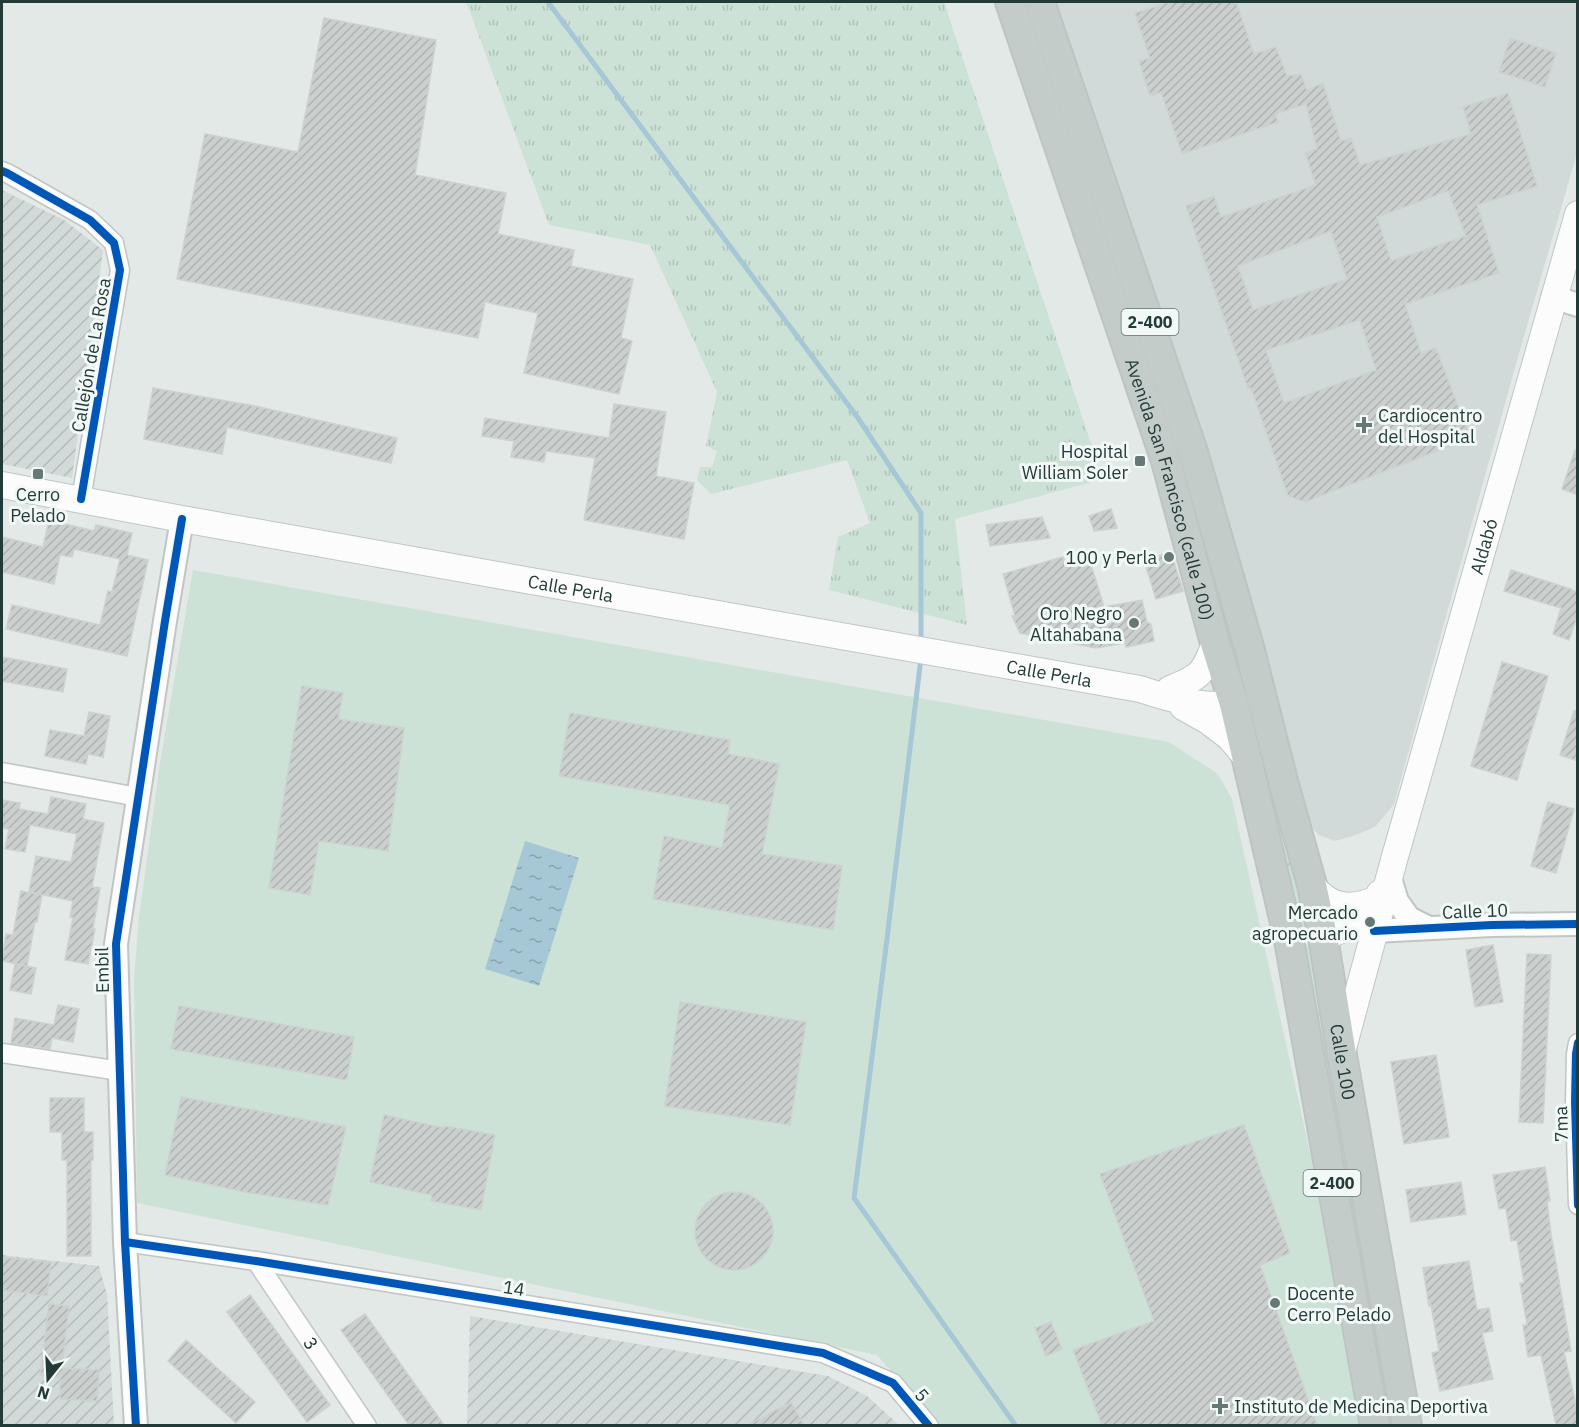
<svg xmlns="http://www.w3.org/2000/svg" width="1579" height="1427" viewBox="0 0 1579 1427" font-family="'IBM Plex Sans',sans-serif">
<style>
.built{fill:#d1dad8}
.industrial{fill:url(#industrial-furrows)}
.grass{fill:url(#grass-tufts)}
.pitch{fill:#cde2d6}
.water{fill:url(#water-ripples)}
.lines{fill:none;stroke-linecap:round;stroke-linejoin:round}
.stream{stroke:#a5c7d6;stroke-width:5}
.building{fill:url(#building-hatch);stroke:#ccd2d0;stroke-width:1.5;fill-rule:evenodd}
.minor-casing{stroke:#c0c6c4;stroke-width:21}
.tertiary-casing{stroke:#c0c6c4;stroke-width:26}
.secondary-casing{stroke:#bfc7c5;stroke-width:28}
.trunk-casing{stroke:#bcc5c3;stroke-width:32}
.minor{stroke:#fbfcfb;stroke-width:18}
.tertiary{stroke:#fbfcfb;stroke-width:22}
.secondary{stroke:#fbfcfb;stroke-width:26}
.trunk{stroke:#c4ccca;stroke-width:28}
.cycleway-casing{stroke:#f2f8f6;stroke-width:11}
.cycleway{stroke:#0057b8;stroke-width:8}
.poi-dot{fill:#667876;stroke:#f2f8f6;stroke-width:2}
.labels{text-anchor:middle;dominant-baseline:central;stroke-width:6;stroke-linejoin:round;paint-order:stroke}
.shield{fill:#f2f8f6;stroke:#607472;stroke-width:1.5}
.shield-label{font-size:16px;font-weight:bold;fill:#223b39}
.street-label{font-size:18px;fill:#223b39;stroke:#f2f8f6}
.poi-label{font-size:18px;fill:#223b39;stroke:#f2f8f6;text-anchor:end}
</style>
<defs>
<pattern id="industrial-furrows" width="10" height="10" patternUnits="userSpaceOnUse" patternTransform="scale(1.5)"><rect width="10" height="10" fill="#d1dad8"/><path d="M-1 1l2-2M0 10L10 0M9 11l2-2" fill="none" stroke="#b3bcba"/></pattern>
<pattern id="grass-tufts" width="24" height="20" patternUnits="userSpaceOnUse" patternTransform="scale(1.5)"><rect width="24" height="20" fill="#cde2d6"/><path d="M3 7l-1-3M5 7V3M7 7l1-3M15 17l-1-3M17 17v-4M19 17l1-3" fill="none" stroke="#b0c3b8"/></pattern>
<pattern id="water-ripples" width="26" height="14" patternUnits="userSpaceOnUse" patternTransform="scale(1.5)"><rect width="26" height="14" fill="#a5c7d6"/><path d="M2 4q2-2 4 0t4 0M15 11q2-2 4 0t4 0" fill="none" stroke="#86a3af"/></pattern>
<pattern id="building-hatch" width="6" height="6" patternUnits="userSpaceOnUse" patternTransform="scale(1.5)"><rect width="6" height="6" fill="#cbd0cf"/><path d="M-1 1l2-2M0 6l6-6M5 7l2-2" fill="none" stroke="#aeb4b2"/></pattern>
</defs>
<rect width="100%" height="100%" fill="#e3e9e7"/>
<polygon class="built" points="1057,2 1577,2 1577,153 1516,364 1394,804 1375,827 1353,836 1335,841 1319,835 1303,819 1200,449 1109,159"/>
<g class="industrial">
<polygon points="2,190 64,220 103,250 72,478 2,464"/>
<polygon points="2,1255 99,1266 107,1294 114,1425 2,1426"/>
<polygon points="470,1316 828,1376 867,1396 899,1425 467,1426"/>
</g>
<g class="grass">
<polygon points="465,2 944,2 1103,479 955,519 967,625 829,590 838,537 870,523 847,460 711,494 697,480 700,467 712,467 717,451 706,446 717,392 650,245 549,225 468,7"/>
<polygon points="1247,714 1255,714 1311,931 1299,933"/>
<polygon points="1302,945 1313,945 1397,1425 1387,1425"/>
</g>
<polygon class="pitch" points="193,570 1169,742 1218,774 1232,799 1333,1257 1361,1425 938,1425 877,1355 137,1203 134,978 139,917 160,763"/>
<polygon class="water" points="525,841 579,858 539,986 485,969"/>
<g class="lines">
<g class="stream">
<polyline points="548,2 858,418 921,513 921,643"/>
<polyline points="921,658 885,955 854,1198 1016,1426"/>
</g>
</g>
<g class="building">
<path d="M 1169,2 L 1236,2 L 1254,54 L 1276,47 L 1287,76 L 1301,74 L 1307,90 L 1323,83 L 1341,141 L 1351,138 L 1360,165 L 1471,134 L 1463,107 L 1508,93 L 1537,186 L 1477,205 L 1499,273 L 1405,304 L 1421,353 L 1436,348 L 1470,438 L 1305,502 L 1288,496 L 1251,388 L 1248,389 L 1186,206 L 1214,196 L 1221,217 L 1316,185 L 1305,153 L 1317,149 L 1306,104 L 1275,114 L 1278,122 L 1182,154 L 1161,92 L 1150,96 L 1139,61 L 1150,58 L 1135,13 ZM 1448,191 L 1466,236 L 1391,261 L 1377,217 ZM 1331,231 L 1347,279 L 1253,310 L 1238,266 ZM 1360,320 L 1376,370 L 1284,403 L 1266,350 Z"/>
<polygon points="324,18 436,40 415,175 506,193 498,234 574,250 571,266 633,279 621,338 632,341 619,394 524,373 538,313 485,302 478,338 177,279 205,134 298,152"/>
<polygon points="1510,38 1556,53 1545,87 1499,72"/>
<polygon points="153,388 255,406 397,438 391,463 227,427 222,454 144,439"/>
<polygon points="614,404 666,412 656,476 694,483 684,539 584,520 595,458 546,451 544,462 511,457 514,441 482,436 485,418 609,438"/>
<polygon points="1575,450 1578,450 1578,495 1562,489"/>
<polygon points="1111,509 1117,528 1094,531 1089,516"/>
<polygon points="1042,517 1050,538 990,546 986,525"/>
<polygon points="49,520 94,531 96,525 132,533 127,555 148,560 127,656 6,629 12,605 100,625 108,591 112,592 120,559 74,549 72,557 60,555 54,584 2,572 2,537 43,547"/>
<polygon points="1171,552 1183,591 1156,599 1144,560"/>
<polygon points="1063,557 1066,566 1089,558 1104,607 1142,600 1147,622 1151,624 1154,641 1126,647 1125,643 1096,648 1020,633 1012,616 1015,616 1003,574"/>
<polygon points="1511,570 1571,589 1571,590 1578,592 1578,614 1569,640 1553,634 1561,608 1504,591"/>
<polygon points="2,657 67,669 63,692 2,681"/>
<polygon points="1502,662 1548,676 1517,780 1471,766"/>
<polygon points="302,686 343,693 338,719 404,728 388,851 319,841 310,895 269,888"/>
<polygon points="1574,711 1578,711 1578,761 1560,755"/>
<polygon points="89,712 110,716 103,757 88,754 86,764 45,756 50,730 84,736"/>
<polygon points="570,713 730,740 728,754 779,764 762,854 842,866 833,930 653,899 664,836 722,848 730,805 559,776"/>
<polygon points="51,797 86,804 83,819 104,823 92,887 100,888 93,928 95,929 88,964 65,960 73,918 70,917 73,901 29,892 36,856 71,862 77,834 30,825 25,852 5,849 9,829 2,828 2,800 20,803 19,809 48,814"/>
<polygon points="1548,802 1574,809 1556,873 1531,866"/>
<polygon points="21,891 42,895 37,922 35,921 27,966 2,961 6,934 13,935"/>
<polygon points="1493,945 1503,1002 1475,1007 1466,950"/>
<polygon points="1527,954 1551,955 1543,1123 1519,1122"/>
<polygon points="15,964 36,968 31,994 10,990"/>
<polygon points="680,1002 806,1022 790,1125 665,1106"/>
<polygon points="58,1005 79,1009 73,1042 52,1038 50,1049 11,1043 15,1018 54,1025"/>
<polygon points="179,1006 354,1037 347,1080 171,1049"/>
<polygon points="1436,1055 1449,1137 1404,1144 1391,1062"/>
<polygon points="181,1097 346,1127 328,1205 245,1192 165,1175"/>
<polygon points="50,1098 84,1098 84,1132 93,1132 93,1160 91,1160 91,1256 67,1256 67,1160 62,1160 62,1132 50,1132"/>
<polygon points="384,1115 444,1128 445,1126 495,1135 481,1210 431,1201 432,1195 370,1182"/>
<polygon points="1244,1125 1290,1253 1260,1265 1317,1425 1102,1425 1073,1350 1154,1321 1100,1174"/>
<polygon points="1545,1167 1550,1201 1547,1201 1551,1234 1571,1351 1564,1352 1578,1414 1578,1425 1556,1425 1541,1355 1528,1357 1523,1325 1527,1325 1520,1283 1524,1283 1517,1240 1511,1241 1506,1208 1499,1209 1493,1175"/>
<polygon points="1461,1182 1466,1214 1411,1222 1406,1190"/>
<circle cx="734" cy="1231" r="39"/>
<polygon points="2,1257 51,1262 47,1296 2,1290"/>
<polygon points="1469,1261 1477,1310 1489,1308 1493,1331 1482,1333 1493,1379 1440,1391 1432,1353 1439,1351 1431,1305 1429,1306 1423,1268"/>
<polygon points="250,1295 330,1405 307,1422 227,1312"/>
<polygon points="49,1304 69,1306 62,1368 99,1370 97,1401 60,1399 60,1378 40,1375"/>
<polygon points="365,1314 444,1425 409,1425 341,1330"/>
<polygon points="1051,1322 1062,1349 1046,1356 1035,1328"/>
<polygon points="186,1340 255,1402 236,1423 168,1361"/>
<polygon points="791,1402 804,1425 748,1425"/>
</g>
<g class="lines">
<defs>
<g id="minor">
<polyline points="2,171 7,173 90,220 114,243 120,270 81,499"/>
<polyline points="2,772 138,797"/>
<polyline points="1578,1043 1576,1054 1575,1102 1578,1205"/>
<polyline points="2,1053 120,1071"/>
<polyline points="125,1242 256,1261 823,1353 893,1383 929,1426"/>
<path id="s1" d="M 256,1261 L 367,1426"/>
</g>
<g id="tertiary">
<polyline points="1553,297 1578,305"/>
<polyline points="1390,878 1397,901 1409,918 1429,928"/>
<polyline points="1374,931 1492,925 1578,924"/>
<polyline points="136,1426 125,1242 116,944 165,621 182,519"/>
</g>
<g id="secondary">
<path id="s2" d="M 2,485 L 182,519 L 1140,689 C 1170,699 1202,708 1234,704"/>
<path d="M 1170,689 C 1200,677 1204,674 1215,643"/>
<polyline points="1183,707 1208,721 1229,737 1247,758"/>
<path d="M 1312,885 C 1330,909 1352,910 1377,899"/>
<polyline points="1323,937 1352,926 1363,917 1380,893"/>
<path id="s3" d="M 1342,1052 L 1394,860 L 1578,214"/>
</g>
<g id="trunk">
<path id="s4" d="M 1010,2 L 1166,461 L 1215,643 L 1234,704 L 1289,940 L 1375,1426"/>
<path id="s5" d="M 1040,2 L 1193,452 L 1249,647 L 1283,781 L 1312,885 L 1323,937 L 1342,1055 L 1407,1426"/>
</g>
</defs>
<use href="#minor" class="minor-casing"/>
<use href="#tertiary" class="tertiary-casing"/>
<use href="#secondary" class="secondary-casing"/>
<use href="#trunk" class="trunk-casing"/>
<use href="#minor" class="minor"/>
<use href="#tertiary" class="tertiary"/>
<use href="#secondary" class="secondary"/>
<use href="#trunk" class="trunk"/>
<defs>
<g id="cycleway">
<polyline points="2,171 7,173 90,220 114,243 120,270 81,499"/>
<polyline points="1374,931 1492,925 1578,924"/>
<polyline points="1578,1043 1576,1054 1575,1102 1578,1205"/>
<polyline points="125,1242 256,1261 823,1353 893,1383 929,1426"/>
<polyline points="136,1426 125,1242 116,944 165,621 182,519"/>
</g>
</defs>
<use href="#cycleway" class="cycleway-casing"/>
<use href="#cycleway" class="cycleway"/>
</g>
<g class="poi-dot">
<path d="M1361 416h6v6h6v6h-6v6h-6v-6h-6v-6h6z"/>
<rect x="1134" y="455" width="12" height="12" rx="3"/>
<rect x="32" y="468" width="12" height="12" rx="3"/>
<circle cx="1169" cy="557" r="6"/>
<circle cx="1134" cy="623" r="6"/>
<circle cx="1370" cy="922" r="6"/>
<circle cx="1275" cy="1303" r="6"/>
<path d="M1217 1397h6v6h6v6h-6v6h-6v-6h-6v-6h6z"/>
</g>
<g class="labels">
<g class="shield">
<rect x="1121.5" y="309" width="57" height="26" rx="4.5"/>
<rect x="1303.5" y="1170" width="57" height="26" rx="4.5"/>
</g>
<g class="shield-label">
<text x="1150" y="322">2-400</text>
<text x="1332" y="1183">2-400</text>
</g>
<g class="street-label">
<text transform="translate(91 355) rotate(-80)">Callejón de La Rosa</text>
<text stroke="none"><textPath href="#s4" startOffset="513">Avenida San Francisco (calle 100)</textPath></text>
<text stroke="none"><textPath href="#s3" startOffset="525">Aldabó</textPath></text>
<text stroke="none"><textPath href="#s2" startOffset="578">Calle Perla</textPath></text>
<text stroke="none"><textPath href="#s2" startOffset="1064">Calle Perla</textPath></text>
<text transform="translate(1475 911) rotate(-2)">Calle 10</text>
<text transform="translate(102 970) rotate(-91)">Embil</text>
<text stroke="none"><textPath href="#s5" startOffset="1104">Calle 100</textPath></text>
<text transform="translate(1561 1124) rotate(-91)">7ma</text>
<text transform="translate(514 1288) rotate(9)">14</text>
<text stroke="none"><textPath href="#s1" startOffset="99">3</textPath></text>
<text transform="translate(922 1395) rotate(50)">5</text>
</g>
<g class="poi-label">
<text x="1378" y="415" text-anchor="start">Cardiocentro<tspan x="1378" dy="21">del Hospital</tspan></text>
<text x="1128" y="451">Hospital<tspan x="1128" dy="21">William Soler</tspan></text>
<text x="38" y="494" text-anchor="middle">Cerro<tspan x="38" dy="21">Pelado</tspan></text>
<text x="1157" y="557">100 y Perla</text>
<text x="1122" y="613">Oro Negro<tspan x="1122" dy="21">Altahabana</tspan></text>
<text x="1358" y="912">Mercado<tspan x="1358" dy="21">agropecuario</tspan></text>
<text x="1287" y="1293" text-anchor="start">Docente<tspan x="1287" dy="21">Cerro Pelado</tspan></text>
<text x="1234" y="1406" text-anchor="start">Instituto de Medicina Deportiva</text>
</g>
</g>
<rect width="1579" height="1427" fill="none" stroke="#223b39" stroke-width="6"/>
<g transform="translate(48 1379) rotate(198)" stroke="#f2f8f6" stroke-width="4.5" paint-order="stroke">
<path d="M0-4.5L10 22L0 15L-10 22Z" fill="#223b39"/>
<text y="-9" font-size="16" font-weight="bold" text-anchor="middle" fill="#223b39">N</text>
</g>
</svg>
